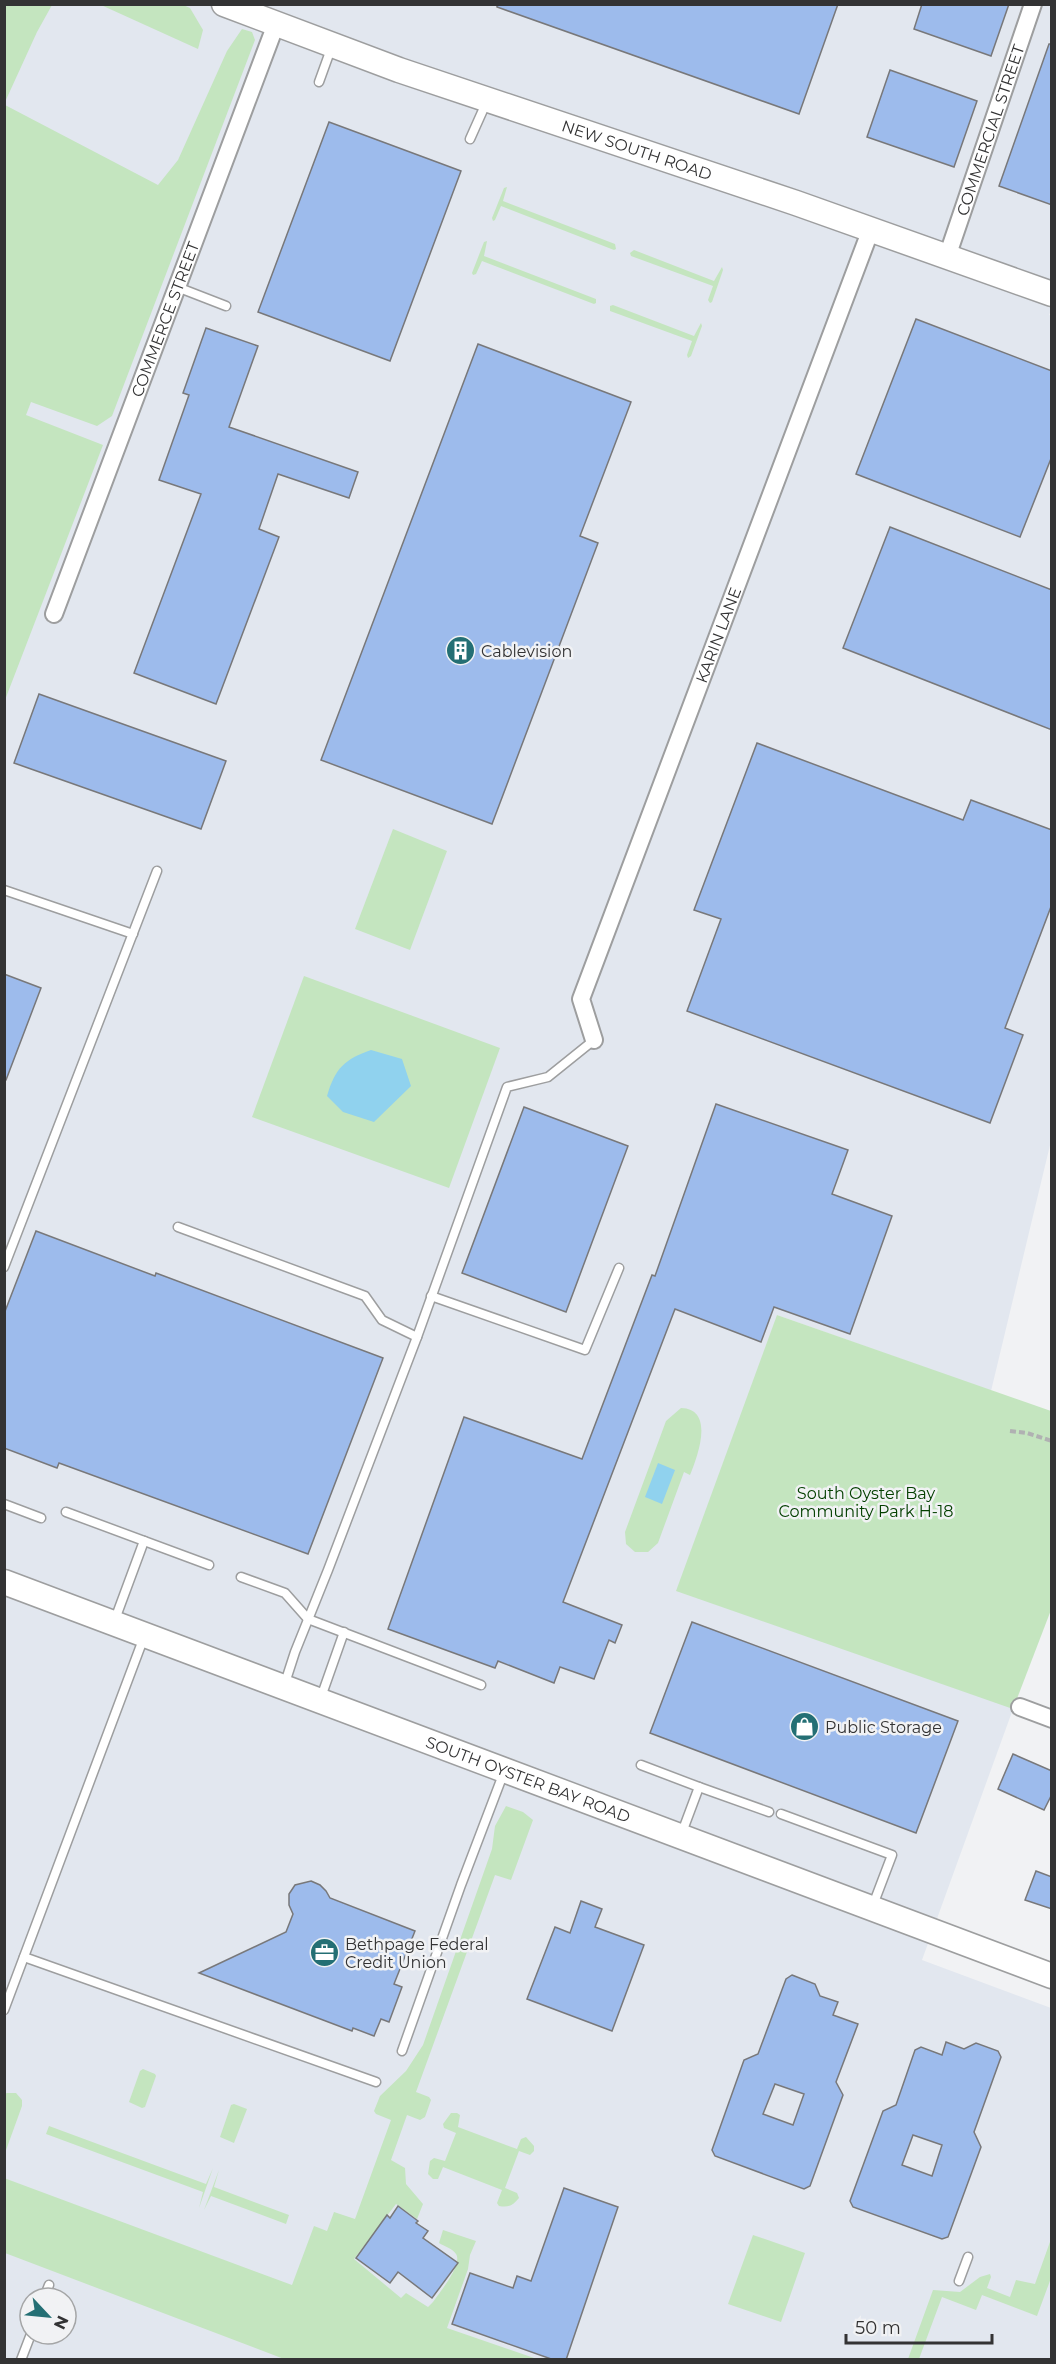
<svg xmlns="http://www.w3.org/2000/svg" width="1056" height="2364" viewBox="0 0 1056 2364" font-family="Montserrat,sans-serif">
<style>
.built{fill:#e2e7ef;fill-rule:evenodd}
.green{fill:#c4e5bf}
.water{fill:#90d2ee}
.building{fill:#9dbbec;stroke:#78787a;stroke-width:1.5;fill-rule:evenodd}
.lines{fill:none;stroke-linecap:round;stroke-linejoin:round}
.lane-casing{stroke:#9d9e9f;stroke-width:11}
.street-casing{stroke:#9d9e9f;stroke-width:20}
.secondary-casing{stroke:#9d9e9f;stroke-width:27}
.path{stroke:#b0b1b2;stroke-width:4;stroke-dasharray:6 3;stroke-linecap:butt}
.lane{stroke:#fff;stroke-width:8}
.street{stroke:#fff;stroke-width:16}
.secondary{stroke:#fff;stroke-width:24}
.labels{text-anchor:middle;dominant-baseline:central;stroke-width:5;stroke-linejoin:round;paint-order:stroke}
.street-label{font-size:16px;fill:#333334;stroke:#f1f2f4}
.poi-label{font-size:16px;fill:#333334;stroke:#f1f2f4;text-anchor:start}
.park-label{font-size:16px;fill:#044000;stroke:#f1f2f4}
</style>
<rect width="100%" height="100%" fill="#f1f2f4"/>
<path class="built" d="M 5,5 L 1051,5 L 1052,308 L 1049,315 L 1052,316 L 1051,1141 L 991,1391 L 777,1315 L 1013,1709 L 922,1960 L 1051,2008 L 1051,2359 L 5,2360 ZM 30,2298 L 66,2298 L 66,2334 L 30,2334 Z"/>
<g class="green">
<polygon points="5,4 52,5 37,32 5,102"/>
<polygon points="181,4 190,8 203,30 198,49 101,5"/>
<polygon points="242,29 252,32 255,40 112,416 97,426 31,402 26,415 103,445 5,700 5,105 158,185 178,160 227,51"/>
<polygon points="507,187 503,201 615,244 616,249 614,250 501,206 495,220 493,221 492,218 504,188"/>
<polygon points="487,241 484,256 596,299 596,303 594,304 482,261 476,274 473,275 472,273 484,242"/>
<polygon points="634,250 714,281 722,267 723,270 712,302 710,303 708,300 713,286 631,256 630,253"/>
<polygon points="613,305 694,336 701,323 702,326 691,356 688,358 687,355 692,341 610,311 610,306"/>
<polygon points="393,829 447,851 410,950 355,929"/>
<polygon points="304,976 500,1048 449,1188 252,1117"/>
<polygon points="777,1315 1051,1411 1051,1610 1013,1709 676,1591"/>
<path d="M 681,1408 C 715,1409 698,1455 690,1475 L 684,1472 L 658,1543 L 648,1552 L 635,1552 L 626,1544 L 625,1532 L 666,1421 Z"/>
<path d="M 506,1806 L 523,1812 L 533,1820 L 511,1880 L 495,1875 L 416,2092 L 429,2097 L 431,2100 L 425,2117 L 420,2120 L 407,2115 L 391,2160 L 405,2168 L 406,2184 L 423,2204 L 417,2219 L 396,2204 L 354,2259 L 401,2298 L 406,2293 L 428,2307 L 433,2302 C 439,2293 463,2265 456,2254 C 453,2249 444,2246 439,2243 L 443,2230 L 476,2241 L 470,2255 L 468,2269 L 447,2328 L 537,2359 L 284,2359 L 5,2253 L 4,2178 L 292,2285 L 314,2226 L 327,2231 L 334,2212 L 355,2219 L 391,2120 L 376,2114 L 374,2111 L 380,2096 L 406,2071 L 423,2045 L 492,1849 L 495,1826 Z"/>
<polygon points="143,2069 155,2074 156,2076 145,2107 142,2108 129,2102 140,2071"/>
<polygon points="7,2093 16,2093 22,2100 22,2106 5,2153 4,2094"/>
<polygon points="234,2104 247,2109 234,2143 220,2137 231,2105"/>
<path d="M 451,2113 L 457,2113 L 460,2115 L 458,2127 L 517,2149 L 521,2139 L 526,2137 L 534,2146 L 534,2151 L 530,2155 L 519,2151 L 505,2188 L 517,2193 L 519,2198 C 513,2205 509,2208 499,2206 L 497,2203 L 502,2190 L 443,2167 L 438,2179 L 433,2179 L 428,2174 L 430,2161 L 434,2158 L 445,2161 L 456,2133 L 444,2128 L 443,2124 Z"/>
<polygon points="49,2126 206,2184 213,2168 199,2208 203,2192 46,2134"/>
<polygon points="219,2170 214,2187 289,2215 286,2224 211,2196 204,2210"/>
<polygon points="753,2235 805,2253 781,2322 728,2304"/>
<polygon points="1051,2239 1051,2278 1037,2316 982,2295 976,2310 942,2297 919,2359 908,2359 933,2290 960,2292 980,2277 990,2274 991,2277 987,2288 1010,2297 1016,2280 1035,2284"/>
</g>
<g class="water">
<path d="M 371,1050 L 402,1059 L 411,1086 L 374,1122 L 343,1112 L 327,1096 C 335,1068 345,1059 371,1050 Z"/>
<polygon points="658,1463 675,1470 662,1504 645,1497"/>
</g>
<g class="building">
<polygon points="497,4 838,4 799,114 497,7"/>
<polygon points="922,4 1009,4 991,56 914,29"/>
<polygon points="1049,44 1052,44 1052,205 999,186"/>
<polygon points="890,70 977,101 954,167 867,137"/>
<polygon points="329,122 461,171 390,361 258,312"/>
<polygon points="916,319 1052,371 1052,456 1020,537 856,474"/>
<polygon points="206,328 258,346 229,427 358,472 349,498 278,474 259,529 279,537 216,704 134,673 201,494 159,480 189,395 183,393"/>
<polygon points="478,344 631,402 580,536 598,543 492,824 321,760"/>
<polygon points="890,527 1052,590 1052,730 843,648"/>
<polygon points="39,694 226,761 201,829 14,763"/>
<polygon points="757,743 963,820 971,800 1052,830 1052,904 1005,1028 1023,1035 990,1123 687,1011 721,919 694,910"/>
<polygon points="4,974 41,988 6,1080 4,1080"/>
<polygon points="716,1104 848,1150 832,1194 892,1216 850,1334 774,1307 761,1342 675,1309 563,1602 622,1625 615,1643 609,1640 594,1679 560,1667 554,1683 498,1661 495,1668 388,1629 464,1417 582,1459 652,1275 655,1276"/>
<polygon points="524,1107 628,1146 566,1312 462,1273"/>
<polygon points="36,1231 155,1276 156,1273 383,1358 308,1554 59,1463 57,1468 4,1448 4,1314"/>
<polygon points="692,1622 958,1721 916,1833 650,1733"/>
<polygon points="1013,1754 1052,1771 1052,1794 1044,1810 998,1789"/>
<polygon points="1036,1871 1052,1877 1052,1909 1025,1900"/>
<polygon points="311,1881 320,1885 326,1891 330,1898 415,1931 394,1984 402,1987 389,2022 381,2019 374,2036 353,2028 352,2031 199,1973 286,1932 293,1914 289,1905 289,1894 295,1885"/>
<polygon points="581,1901 602,1909 595,1927 644,1945 612,2031 527,1999 555,1927 570,1933"/>
<path d="M 792,1975 L 815,1984 L 820,1996 L 838,2002 L 833,2015 L 858,2024 L 836,2082 L 843,2095 L 810,2186 L 804,2189 L 715,2156 L 712,2150 L 744,2060 L 758,2054 L 786,1979 ZM 775,2084 L 804,2094 L 793,2125 L 763,2114 Z"/>
<path d="M 946,2042 L 964,2049 L 976,2043 L 998,2051 L 1001,2057 L 974,2132 L 981,2147 L 948,2237 L 942,2239 L 853,2207 L 850,2201 L 883,2111 L 896,2105 L 915,2050 L 921,2047 L 942,2055 ZM 913,2135 L 942,2145 L 932,2176 L 902,2165 Z"/>
<polygon points="564,2188 618,2207 566,2360 554,2360 452,2324 470,2273 513,2288 517,2276 531,2281"/>
<polygon points="398,2206 418,2221 416,2223 428,2231 423,2238 458,2263 432,2298 398,2272 390,2283 356,2258 387,2215 390,2218"/>
</g>
<g class="lines">
<defs>
<g id="lane">
<polyline points="319,82 332,46"/>
<polyline points="470,139 487,101"/>
<polyline points="177,287 226,306"/>
<polyline points="4,890 133,934"/>
<polyline points="178,1227 365,1296 382,1320 417,1337"/>
<polyline points="4,1267 157,871"/>
<polyline points="431,1296 585,1350 619,1268"/>
<polyline points="4,1504 41,1518"/>
<polyline points="66,1512 209,1565"/>
<polyline points="241,1577 285,1593 308,1619 481,1685"/>
<polyline points="114,1622 144,1541"/>
<polyline points="284,1686 295,1652 328,1570 417,1337 507,1087 548,1077 594,1040"/>
<polyline points="320,1700 344,1632"/>
<polyline points="641,1765 699,1787 681,1835"/>
<polyline points="699,1787 769,1812"/>
<polyline points="781,1814 892,1855 873,1905"/>
<polyline points="24,1957 376,2082"/>
<polyline points="4,2010 144,1637"/>
<polyline points="402,2051 461,1885 504,1772"/>
<polyline points="959,2281 968,2257"/>
<polyline points="44,2298 49,2285"/>
<polyline points="21,2360 31,2334"/>
</g>
<g id="street">
<path id="s1" d="M 947,257 L 1033,4"/>
<path id="s2" d="M 54,614 L 276,24"/>
<path id="s3" d="M 594,1040 L 581,999 L 871,229"/>
<polyline points="1020,1707 1052,1719"/>
</g>
<g id="secondary">
<path id="s4" d="M 224,4 L 399,70 L 796,203 L 1052,294"/>
<path id="s5" d="M 4,1582 L 1052,1976"/>
</g>
</defs>
<use href="#lane" class="lane-casing"/>
<use href="#street" class="street-casing"/>
<use href="#secondary" class="secondary-casing"/>
<polyline class="path" points="1010,1431 1027,1433 1052,1441"/>
<use href="#lane" class="lane"/>
<use href="#street" class="street"/>
<use href="#secondary" class="secondary"/>
</g>
<defs>
<symbol id="building-disc" viewBox="-11 -11 22 22"><circle r="9.5" fill="#246f74" stroke="#f1f2f4"/><path d="M-4-6H4V6H1V3H-1V6H-4ZM-2.5-4.3h1.7v1.8h-1.7ZM.8-4.3h1.7v1.8H.8ZM-2.5-1h1.7V.8h-1.7ZM.8-1h1.7V.8H.8Z" fill="#fff"/></symbol>
<symbol id="shop-disc" viewBox="-11 -11 22 22"><circle r="9.5" fill="#246f74" stroke="#f1f2f4"/><path d="M-5-2.5h2.3a2.7 3.5 0 0 1 5.4 0H5L5.5 6h-11ZM-1.5-2.5h3a1.5 2.3 0 0 0-3 0Z" fill="#fff"/></symbol>
<symbol id="office-disc" viewBox="-11 -11 22 22"><circle r="9.5" fill="#246f74" stroke="#f1f2f4"/><path d="M-6-3h4V-5.5h4V-3h4V5H-6ZM-1-4.5V-3h2v-1.5ZM-6 0V1H6V0Z" fill="#fff"/></symbol>
</defs>
<g fill-rule="evenodd">
<use href="#building-disc" x="444" y="634" width="33" height="33"/>
<use href="#shop-disc" x="788" y="1710" width="33" height="33"/>
<use href="#office-disc" x="308" y="1936" width="33" height="33"/>
</g>
<g class="labels">
<g class="street-label">
<text stroke="none"><textPath href="#s1" startOffset="134">COMMERCIAL STREET</textPath></text>
<text stroke="none"><textPath href="#s4" startOffset="438">NEW SOUTH ROAD</textPath></text>
<text stroke="none"><textPath href="#s2" startOffset="315">COMMERCE STREET</textPath></text>
<text stroke="none"><textPath href="#s3" startOffset="432">KARIN LANE</textPath></text>
<text stroke="none"><textPath href="#s5" startOffset="560">SOUTH OYSTER BAY ROAD</textPath></text>
</g>
<g class="poi-label">
<text x="481" y="651">Cablevision</text>
<text x="825" y="1727">Public Storage</text>
<text x="345" y="1944">Bethpage Federal<tspan x="345" dy="18">Credit Union</tspan></text>
</g>
<g class="park-label">
<text x="866" y="1493">South Oyster Bay<tspan x="866" dy="18">Community Park H-18</tspan></text>
</g>
</g>
<rect width="1056" height="2364" fill="none" stroke="#333334" stroke-width="12"/>
<g transform="translate(48 2316) rotate(116)"><circle r="28" fill="#f1f2f4" stroke="#a5a6a7" stroke-width="1.5"/>
<path d="M0-4.5L10 22L0 15L-10 22Z" fill="#246f74"/>
<text y="-9" font-size="16" font-weight="bold" text-anchor="middle" fill="#333334">N</text>
</g>
<path d="M846 2334v9h146v-9" fill="none" stroke="#333334" stroke-width="3"/>
<text x="855" y="2334" font-size="18" fill="#333334" stroke="#f1f2f4" stroke-width="4.5" paint-order="stroke">50 m</text>
</svg>
